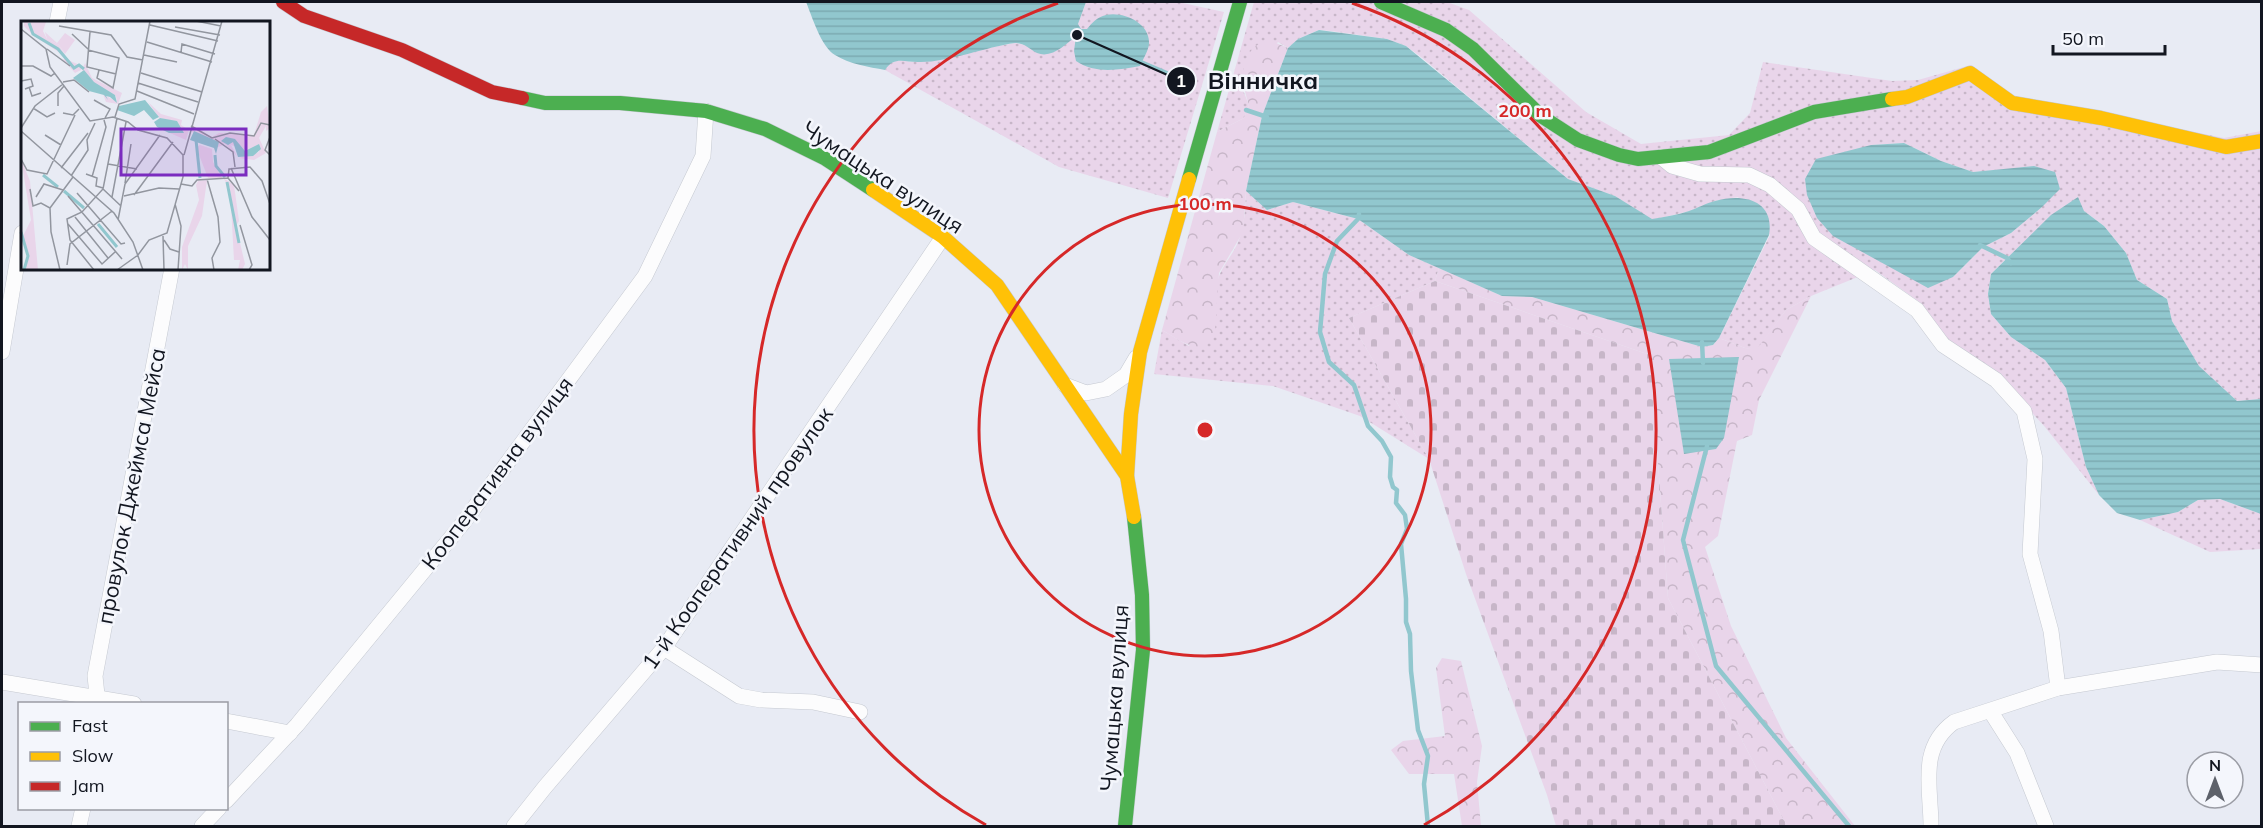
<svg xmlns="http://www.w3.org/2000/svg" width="2263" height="828" viewBox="0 0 2263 828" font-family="Mulish,sans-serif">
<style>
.grass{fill:url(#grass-dots);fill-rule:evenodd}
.forest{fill:url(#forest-crowns)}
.cemetery{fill:url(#cemetery-stones)}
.water{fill:url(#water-rules)}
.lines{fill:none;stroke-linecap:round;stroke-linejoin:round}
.stream{stroke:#91c7ce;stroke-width:4.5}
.street-casing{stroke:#c5c9d1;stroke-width:16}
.fast-casing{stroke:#c5c9d1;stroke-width:15}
.slow-casing{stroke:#c5c9d1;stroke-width:15}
.jam-casing{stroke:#c5c9d1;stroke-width:15}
.street{stroke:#fcfcfd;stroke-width:15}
.fast{stroke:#4caf50;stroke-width:14}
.slow{stroke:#ffc107;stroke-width:14}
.jam{stroke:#c62828;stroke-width:14}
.ring{fill:none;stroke:#d62828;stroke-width:3}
.labels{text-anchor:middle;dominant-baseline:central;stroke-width:5;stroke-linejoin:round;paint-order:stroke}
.street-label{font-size:22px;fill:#121620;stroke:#f4f6fc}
.inset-river{fill:none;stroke:#91c7ce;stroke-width:3}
.inset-road{fill:none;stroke:#92969f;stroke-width:1.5}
.view{fill:#7b2cbf;fill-opacity:0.15;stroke:#7b2cbf;stroke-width:3}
.inset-edge{fill:none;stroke:#121620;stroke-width:3}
.centre{fill:#d62828;stroke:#f4f6fc;stroke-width:3}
.ring-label{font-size:18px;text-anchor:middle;font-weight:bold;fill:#d62828;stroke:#f4f6fc;stroke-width:5;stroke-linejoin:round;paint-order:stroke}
.leader{fill:none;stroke:#121620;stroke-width:2}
.callout-dot{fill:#121620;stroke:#f4f6fc;stroke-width:2}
.mark-label{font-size:18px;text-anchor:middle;font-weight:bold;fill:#fff}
.callout-label{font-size:24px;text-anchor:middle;font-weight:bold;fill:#121620;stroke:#f4f6fc;stroke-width:5;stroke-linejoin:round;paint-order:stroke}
</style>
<defs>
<pattern id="grass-dots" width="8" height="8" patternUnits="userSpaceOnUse" patternTransform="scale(1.5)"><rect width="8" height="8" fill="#e9d5ea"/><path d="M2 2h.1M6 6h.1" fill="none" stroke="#c7b6c8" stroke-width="1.8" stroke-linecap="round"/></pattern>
<pattern id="forest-crowns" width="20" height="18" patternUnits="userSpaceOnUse" patternTransform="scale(1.5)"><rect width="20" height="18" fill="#e9d5ea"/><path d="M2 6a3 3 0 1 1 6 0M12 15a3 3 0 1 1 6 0" fill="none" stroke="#c7b6c8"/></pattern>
<pattern id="cemetery-stones" width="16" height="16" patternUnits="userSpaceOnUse" patternTransform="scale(1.5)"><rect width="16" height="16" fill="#e9d5ea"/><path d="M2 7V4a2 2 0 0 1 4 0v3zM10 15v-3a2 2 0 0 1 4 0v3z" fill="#c7b6c8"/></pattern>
<pattern id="water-rules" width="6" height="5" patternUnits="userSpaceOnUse" patternTransform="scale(1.5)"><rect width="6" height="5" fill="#91c7ce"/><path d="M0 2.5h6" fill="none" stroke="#7caab1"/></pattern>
</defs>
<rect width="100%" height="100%" fill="#e8ebf4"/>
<g class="grass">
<path d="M 1086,2 L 1178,2 L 1224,12 L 1168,198 L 1059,167 L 885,70 C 891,60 899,59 910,62 L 1015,43 L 1026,45 L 1038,53 L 1078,24 Z"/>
<path d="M 1254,2 L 1447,2 L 1469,10 L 1586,112 L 1641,144 L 1729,135 L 1750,113 L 1763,62 L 1892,81 L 1918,80 L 1971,65 L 2015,96 L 2224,138 L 2261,131 L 2261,399 L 2237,401 L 2199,366 L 2172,321 L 2167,299 L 2137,280 L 2126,253 L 2104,226 L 2084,211 L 2007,258 L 1991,274 L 1988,294 L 1991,314 L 2011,337 L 2045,360 L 2066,388 L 2086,467 L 2099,495 L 2045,427 L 1999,377 L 1947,341 L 1922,304 L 1875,270 L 1811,296 L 1786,310 L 1757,350 L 1745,348 L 1719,338 L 1770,235 L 1738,197 L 1715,201 L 1690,211 L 1652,220 L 1615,196 L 1568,179 L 1421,57 L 1406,46 L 1387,39 L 1331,31 L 1319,30 L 1298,39 L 1288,48 L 1278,42 L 1242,88 L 1249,105 L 1244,118 L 1217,132 ZM 1904,143 L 1941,161 L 1973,172 L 2034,167 L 2042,207 L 2011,233 L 1983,247 L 1953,277 L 1871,145 Z"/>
<path d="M 1246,191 L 1267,210 L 1293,202 L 1358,219 L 1409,255 L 1439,268 L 1435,281 L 1349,318 L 1429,459 L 1360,416 L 1273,386 L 1154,374 L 1162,330 L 1189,346 L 1217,284 C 1220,267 1232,257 1238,242 C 1245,226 1245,208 1246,191 Z"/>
<polygon points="2220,499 2261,514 2261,549 2210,552 2140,520 2178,512 2198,500"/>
</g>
<g class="forest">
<path d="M 1269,40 L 1288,48 L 1262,116 L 1246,191 L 1243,232 L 1219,273 L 1215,330 C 1203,360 1181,341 1162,330 L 1217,132 L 1244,118 L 1249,105 C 1240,81 1239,47 1269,40 Z"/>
<polygon points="1439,268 1502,296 1532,297 1702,347 1713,345 1719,338 1745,348 1757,349 1786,310 1811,296 1759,400 1752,435 1737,441 1718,536 1705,547 1731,626 1786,738 1855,826 1788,826 1783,819 1668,598 1650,355 1435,281"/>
<polygon points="1442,658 1461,661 1482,746 1477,782 1481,826 1462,826 1454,774 1409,774 1391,750 1403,741 1445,736 1436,668"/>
</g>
<polygon class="cemetery" points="1435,281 1650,355 1668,598 1783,819 1788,826 1556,826 1547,795 1466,574 1429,459 1349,318"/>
<g class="water">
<path d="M 806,2 L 1086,2 L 1078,24 L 1081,29 L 1087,29 C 1092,23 1097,17 1106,15 C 1123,11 1150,23 1149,43 C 1149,50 1143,59 1140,66 C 1118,70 1095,74 1076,61 L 1074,51 L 1076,36 C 1066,44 1052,59 1037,53 C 1029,49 1025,43 1015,43 C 985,47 947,63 918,62 C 904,62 894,56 885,70 C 869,67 849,64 835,55 C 821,47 812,16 806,2 Z"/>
<path d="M 1319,30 L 1387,39 L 1406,46 L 1568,179 L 1615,196 L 1652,219 C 1664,217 1677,215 1689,211 C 1698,208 1706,203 1715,201 C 1743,193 1775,200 1769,235 L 1719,338 L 1713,345 L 1702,347 L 1532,297 L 1502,296 L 1409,255 L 1358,219 L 1293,202 L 1267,210 L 1246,191 L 1262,116 L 1288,48 L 1298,39 Z"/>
<polygon points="1904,143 1941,161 1973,172 2034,166 2055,172 2060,189 2042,207 2011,233 1983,247 1953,277 1928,288 1833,236 1817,218 1807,195 1805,179 1816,159 1871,145"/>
<polygon points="2078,197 2084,211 2104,226 2126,253 2137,280 2167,299 2172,321 2199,366 2237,401 2261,399 2261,514 2220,499 2198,500 2178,512 2140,520 2117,513 2099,495 2086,467 2066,388 2045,360 2011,337 1991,314 1988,294 1991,274 2051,215"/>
<polygon points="1739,357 1724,438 1716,449 1684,454 1669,359"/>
</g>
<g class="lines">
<g class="stream">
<polyline points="1136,60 1183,80"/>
<polyline points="1246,110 1267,117"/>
<polyline points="1359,214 1358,219 1337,241 1325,274 1320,332 1329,362 1354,385 1368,426 1382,441 1391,457 1390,477 1393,487 1397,490 1396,503 1405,515 1407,529 1401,544 1406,599 1406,622 1410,634 1411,671 1418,730 1428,756 1424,784 1428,826"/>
<polyline points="1980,245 2007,258 2011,263"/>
<polyline points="1702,342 1703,363"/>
<polyline points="1707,446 1683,540 1716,666 1849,826"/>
</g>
<defs>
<g id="street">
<polyline points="57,22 61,2"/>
<polyline points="1661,157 1672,166 1700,174 1749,175 1770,185 1798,209 1814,238 1917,310 1943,345 1996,380 2024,411 2035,459 2030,554 2051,631 2058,688"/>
<polyline points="2,352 22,233"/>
<polyline points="1065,385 1086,393 1106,389 1126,375 1136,358"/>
<polyline points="664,648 739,696 761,700 813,702 860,712"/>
<polyline points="2,682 134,704"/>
<polyline points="98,704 95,676 172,268"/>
<polyline points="1991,712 2017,753 2046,826"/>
<polyline points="226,721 290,733"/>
<polyline points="226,801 297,725 463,523 645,276 703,156 706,111"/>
<polyline points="79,826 83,808"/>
<polyline points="202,826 219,808"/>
<polyline points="514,826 545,787 664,648 943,237"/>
<path d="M 1931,826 C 1931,788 1918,748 1954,722 L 2058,688 L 2217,662 L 2262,665"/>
</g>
<g id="fast">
<polyline points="1381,2 1446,30 1473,49 1541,116 1578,140 1619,155 1638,159 1709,152 1814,112 1892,99"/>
<polyline points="522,98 545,103 620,103 706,111 765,129 824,158 873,190"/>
<polyline points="1189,179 1240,2"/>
<polyline points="1125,826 1143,650 1142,595 1134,517"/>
</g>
<g id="slow">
<polyline points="1892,99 1907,97 1970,73 2012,103 2101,118 2226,147 2262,141"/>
<polyline points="873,190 943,237 997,285 1127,476 1134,517"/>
<polyline points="1127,476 1131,414 1140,352 1189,179"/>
</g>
<polyline id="jam" points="283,2 304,16 402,50 492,92 522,98"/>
</defs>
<use href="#street" class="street-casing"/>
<use href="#fast" class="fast-casing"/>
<use href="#slow" class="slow-casing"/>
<use href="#jam" class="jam-casing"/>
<use href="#street" class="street"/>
<use href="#fast" class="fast"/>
<use href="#slow" class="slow"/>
<use href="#jam" class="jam"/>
</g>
<g class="ring">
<circle cx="1205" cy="430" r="226"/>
<path d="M986 825A452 452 0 0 1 1058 3M1352 3A452 452 0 0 1 1424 825"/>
</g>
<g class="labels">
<g class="street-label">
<text transform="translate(883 177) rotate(33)">Чумацька вулиця</text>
<text transform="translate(497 473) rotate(-53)">Кооперативна вулиця</text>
<text transform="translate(131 486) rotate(-79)">провулок Джеймса Мейса</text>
<text transform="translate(737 538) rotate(-55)">1-й Кооперативний провулок</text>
<text transform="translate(1114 698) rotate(-86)">Чумацька вулиця</text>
</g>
</g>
<g transform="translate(21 21)">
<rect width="249" height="249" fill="#e8ebf4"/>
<path d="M 24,11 L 36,22 L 44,12 L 54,19 L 44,33 L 38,24 L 26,18 ZM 127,81 L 140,93 L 161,99 L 160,104 L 168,109 L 165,119 L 149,112 L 159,111 L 157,101 L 138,97 ZM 246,85 L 249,107 L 245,110 L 245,105 L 238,117 L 245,132 L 233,139 L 218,137 L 238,131 L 238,123 L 228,130 L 210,124 L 216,135 L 204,123 L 195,127 L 198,121 L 171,111 L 171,104 L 191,116 L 198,112 L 233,114 L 240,91 ZM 0,138 L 9,160 L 17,249 L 5,249 L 4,245 L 7,235 L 2,215 L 10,199 ZM 202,157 L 213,164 L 218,200 L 215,205 L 224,243 L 221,249 L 217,249 L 219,239 L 213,239 L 209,167 ZM 186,159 L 181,195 L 167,225 L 167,249 L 164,243 L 161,249 L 161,226 L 178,179 L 175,164 L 177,160 Z" fill="#e9d5ea"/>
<path d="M 64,42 L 71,57 L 101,72 L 97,83 L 85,81 L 82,73 L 96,81 L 95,75 L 73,62 L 61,49 Z" fill="#e9d5ea"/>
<path d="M 3,0 L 25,1 L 22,10 L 26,18 L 38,24 L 47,39 L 61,45 L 60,49 L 54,52 L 42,39 L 45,36 L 13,15 L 3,5 Z" fill="#e9d5ea"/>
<path d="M 179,124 L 191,128 L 192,141 L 201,157 L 187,157 L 175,126 Z" fill="#e9d5ea"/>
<path d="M 63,49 L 73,61 L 94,74 L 96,82 L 89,76 L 85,75 L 87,79 L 83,74 L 68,70 L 52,57 ZM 124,79 L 138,96 L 132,99 L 123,89 L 113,95 L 96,89 L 98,85 ZM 139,97 L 156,100 L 163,112 L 148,112 L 136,106 L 133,101 ZM 173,110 L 198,121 L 195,133 L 193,127 L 169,119 ZM 205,116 L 214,118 L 224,130 L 238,123 L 240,128 L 232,135 L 217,136 L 212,121 L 207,124 L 200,120 Z" fill="#91c7ce"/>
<path class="inset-river" d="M 8,2 L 12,13 L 37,28 L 53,47 L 58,44 L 63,48M 175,119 L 179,157M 194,134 L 195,145 L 204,156M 22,154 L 37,166M 206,161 L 218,222M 43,170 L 63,187M 77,203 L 96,226M 0,211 L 7,235 L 3,249"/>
<path class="inset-road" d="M 175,0 L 200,5M 129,4 L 197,20M 38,5 L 90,14 L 106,36 L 122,39M 154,6 L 199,14M 0,8 L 25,28 L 29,46 L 69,100 L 92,96 L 107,101 L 117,109 L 146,117 L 162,134 L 162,156 L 146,212 L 128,219 L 117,234 L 96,249M 69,11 L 66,46 L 95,53M 51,13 L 67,28M 126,21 L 191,41M 26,28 L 49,45M 67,29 L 98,37 L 92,67 L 76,57 L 78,49M 160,31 L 161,23 L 194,33M 123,34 L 156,41M 0,45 L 12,45 L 30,55 L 34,52M 120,52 L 181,71M 0,60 L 10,58 L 12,65 L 4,68M 42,61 L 53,59 L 68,71M 117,62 L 177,81M 8,66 L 11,75 L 20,72M 116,70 L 173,93M 73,79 L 89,88 L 84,97M 37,85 L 37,72 L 43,65M 12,87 L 26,96 L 34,92M 42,92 L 52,94 L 58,88M 94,96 L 98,83 L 114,78 L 129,0M 170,105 L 191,117 L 209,112 L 233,115 L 240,102 L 249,104M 0,107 L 14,85 L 42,63M 0,110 L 93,192 L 112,221 L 122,249M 24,114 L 40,124M 249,116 L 244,129 L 249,134M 194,118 L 212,131 L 214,146M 163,134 L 201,0M 0,138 L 6,149 L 26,153 L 54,94M 87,143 L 116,148M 40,147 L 67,112M 210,147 L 231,196 L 249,219M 65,153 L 76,157 L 75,165 L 82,167M 50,155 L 67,129 L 66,119 L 74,102M 71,156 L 85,106 L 83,99M 207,157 L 208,148 L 229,146 L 241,160 L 249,183M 186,158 L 197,196 L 199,221 L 191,237 L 193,249M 104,162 L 110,123M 160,163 L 171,165 L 176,159 L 207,157 L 218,170M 9,168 L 12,185 L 20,182 L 29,187 L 30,211 L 39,249M 82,168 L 100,185M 56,172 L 100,223 L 104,222M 113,174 L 152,121M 47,175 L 101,238M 103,175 L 138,167 L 158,168M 15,176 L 23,163 L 42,169M 91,176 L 105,101M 154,183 L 160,205 L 157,249M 29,187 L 52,156M 54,196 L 87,237M 97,199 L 104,163 L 139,114M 47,203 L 81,243 L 94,231M 219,204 L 231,244 L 228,249M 142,215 L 143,249M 143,219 L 149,228 L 158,231M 46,244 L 49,223 L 91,190M 73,249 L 49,219 L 46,198 L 61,191 L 82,168 L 96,97"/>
<path class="view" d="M 100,108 L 225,108 L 225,154 L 100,154 Z"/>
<rect width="249" height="249" class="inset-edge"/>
</g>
<circle cx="1205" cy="430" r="9" class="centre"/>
<g class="ring-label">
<text x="1525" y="117">200 m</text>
<text x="1205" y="210">100 m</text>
</g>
<path class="leader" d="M1077 35L1181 81"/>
<g class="callout-dot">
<circle cx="1077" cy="35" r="6"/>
<circle cx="1181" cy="81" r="15"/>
</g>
<g class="mark-label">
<text x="1181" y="87">1</text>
</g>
<g class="callout-label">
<text x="1263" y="89">Вінничка</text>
</g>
<rect width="2263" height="828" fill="none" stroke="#121620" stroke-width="6"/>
<rect x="18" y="702" width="210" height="108" fill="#f4f6fc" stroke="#9a9ca4" stroke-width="1.5"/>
<rect x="30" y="722" width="30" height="9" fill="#4caf50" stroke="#9a9ca4" stroke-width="1.5"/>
<text x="72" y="732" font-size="18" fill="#121620">Fast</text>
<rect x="30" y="752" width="30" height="9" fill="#ffc107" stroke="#9a9ca4" stroke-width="1.5"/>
<text x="72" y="762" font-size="18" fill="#121620">Slow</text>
<rect x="30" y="782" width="30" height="9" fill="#c62828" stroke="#9a9ca4" stroke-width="1.5"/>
<text x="72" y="792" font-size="18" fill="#121620">Jam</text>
<g transform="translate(2215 780)"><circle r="28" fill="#f4f6fc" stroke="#9a9ca4" stroke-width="1.5"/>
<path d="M0-4.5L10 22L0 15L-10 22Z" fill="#5d616a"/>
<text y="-9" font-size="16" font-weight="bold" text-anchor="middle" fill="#121620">N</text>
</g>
<path d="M2053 45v9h112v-9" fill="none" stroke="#121620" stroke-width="3"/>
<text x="2062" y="45" font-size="18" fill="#121620" stroke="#f4f6fc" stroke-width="4.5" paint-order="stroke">50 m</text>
</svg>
